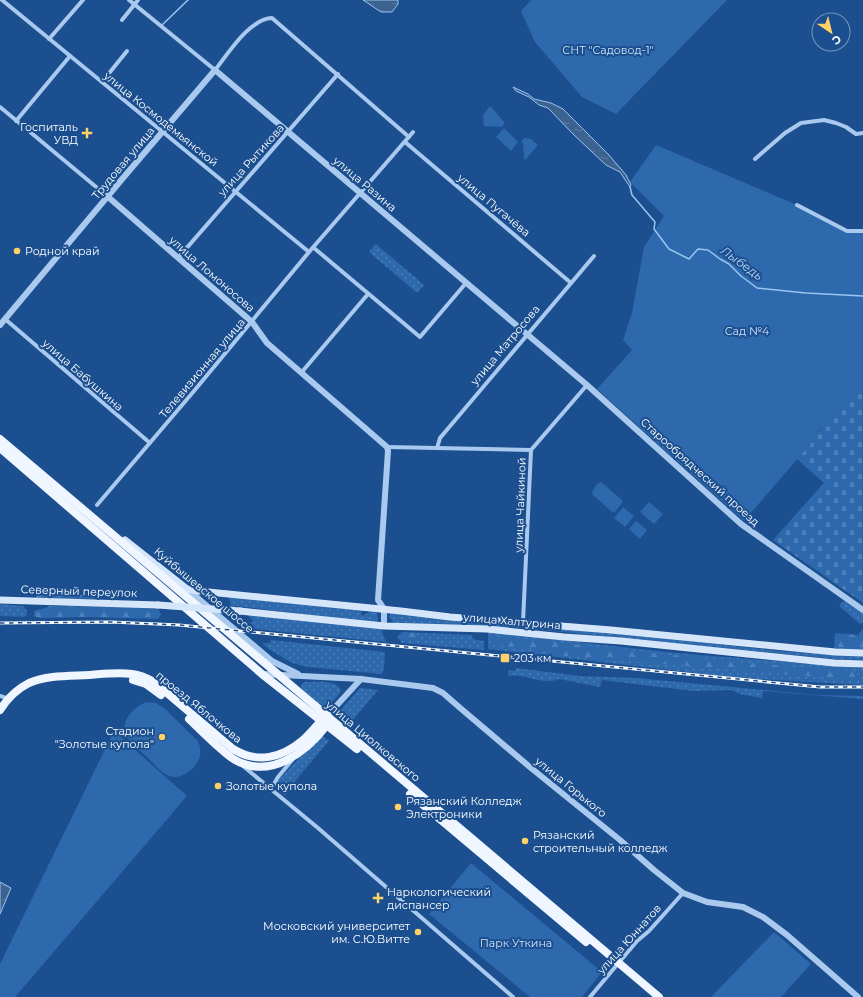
<svg xmlns="http://www.w3.org/2000/svg" width="863" height="997" viewBox="0 0 863 997" font-family="Montserrat,sans-serif">
<style>
.grass{fill:url(#grass-dots)}
.forest{fill:url(#forest-firs)}
.cemetery{fill:url(#cemetery-stones)}
.green{fill:#2e69ad}
.water{fill:url(#water-ripples);stroke:#9cc4f0}
.lines{fill:none;stroke-linecap:round;stroke-linejoin:round}
.stream{stroke:#9cc4f0;stroke-width:1.5}
.minor{stroke:#a9c9ee;stroke-width:4}
.tertiary{stroke:#a9c9ee;stroke-width:6}
.secondary{stroke:#d6e6fa;stroke-width:7}
.primary{stroke:#f0f6ff;stroke-width:8}
.rail-casing{stroke:#fff;stroke-width:3}
.rail{stroke:#1b4f8f;stroke-width:1.5;stroke-dasharray:4.5;stroke-linecap:butt}
.secondary-bridge{stroke:#d6e6fa;stroke-width:7}
.poi-dot{fill:#ffd166;stroke:#1b4f8f;stroke-width:1.5}
.labels{text-anchor:middle;dominant-baseline:central;stroke-width:4;stroke-linejoin:round;paint-order:stroke}
.park-label{font-size:11px;fill:#cfe3fa;stroke:#1b4f8f}
.street-label{font-size:11px;fill:#fff;stroke:#1b4f8f}
.poi-label{font-size:11px;fill:#fff;stroke:#1b4f8f;text-anchor:start}
.water-label{font-size:12px;font-style:italic;fill:#b5d3f5;stroke:#1b4f8f}
</style>
<defs>
<pattern id="grass-dots" width="8" height="8" patternUnits="userSpaceOnUse"><rect width="8" height="8" fill="#2e69ad"/><path d="M2 2h.1M6 6h.1" fill="none" stroke="#4d80b9" stroke-width="1.8" stroke-linecap="round"/></pattern>
<pattern id="forest-firs" width="22" height="20" patternUnits="userSpaceOnUse"><rect width="22" height="20" fill="#2e69ad"/><path d="M5 1l3.5 6h-7zM16 11l3.5 6h-7z" fill="#4d80b9"/></pattern>
<pattern id="cemetery-stones" width="16" height="16" patternUnits="userSpaceOnUse"><rect width="16" height="16" fill="#2e69ad"/><path d="M2 7V4a2 2 0 0 1 4 0v3zM10 15v-3a2 2 0 0 1 4 0v3z" fill="#4d80b9"/></pattern>
<pattern id="water-ripples" width="26" height="14" patternUnits="userSpaceOnUse"><rect width="26" height="14" fill="#3c6290"/><path d="M2 4q2-2 4 0t4 0M15 11q2-2 4 0t4 0" fill="none" stroke="#597aa1"/></pattern>
</defs>
<rect width="100%" height="100%" fill="#1b4f8f"/>
<g class="grass">
<polygon points="376,244 424,285 417,293 369,252"/>
<polygon points="229,597 362,610 361,612 362,616 371,611 377,611 378,623 237,606 231,607"/>
<polygon points="845,601 863,614 863,622 860,624 839,606 841,603"/>
<polygon points="0,604 23,606 27,611 27,615 24,617 0,616"/>
<polygon points="391,612 612,633 780,651 863,656 863,660 835,659 522,628 395,624 389,617"/>
<polygon points="248,615 381,629 386,642 255,629 250,622 254,622"/>
<polygon points="402,632 472,635 473,639 484,641 484,650 402,643 398,638 398,636"/>
<polygon points="488,632 676,653 863,668 863,685 739,678 488,649"/>
<polygon points="271,640 385,652 384,668 382,674 308,667 292,663 269,649 262,643 270,643"/>
<path d="M 516,668 L 580,676 L 636,678 L 817,695 L 863,696 L 863,699 L 763,691 L 762,698 L 740,694 L 731,690 L 694,691 L 602,680 L 600,687 L 559,679 C 543,686 524,673 508,676 L 509,670 L 515,671 Z"/>
<path d="M 304,682 C 315,682 335,679 341,690 L 340,693 L 328,707 L 324,708 L 320,706 L 302,690 L 301,687 L 302,684 Z"/>
<path d="M 360,688 L 378,690 L 346,728 C 341,724 338,720 338,713 Z"/>
<polygon points="323,736 329,741 290,787 285,796 277,789 277,782 318,738"/>
</g>
<g class="forest">
<polygon points="37,591 95,596 95,597 94,599 36,598"/>
<path d="M 49,606 L 122,607 L 158,609 L 161,614 L 158,619 L 87,617 L 39,618 L 34,616 L 34,611 C 39,608 44,610 49,606 Z"/>
<polygon points="863,629 863,650 834,649 835,633 858,635"/>
<polygon points="402,632 414,633 419,637 416,640 397,638 398,636"/>
<polygon points="496,636 737,662 853,671 858,673 859,677 857,680 542,654 531,648 493,645 490,642 490,637"/>
</g>
<polygon class="cemetery" points="863,387 863,603 773,540 824,483 797,459 819,434 817,433 823,427 825,428"/>
<g class="green">
<polygon points="531,0 727,0 616,114 582,97 535,42 521,11"/>
<polygon points="490,106 505,123 502,127 484,126 483,115"/>
<polygon points="504,128 518,142 511,151 496,137"/>
<polygon points="524,138 531,139 538,145 525,160 524,158 523,143 521,142"/>
<polygon points="656,145 797,205 847,231 863,232 863,387 825,429 823,427 817,432 819,434 744,521 597,389 632,350 623,340 632,313 644,247 664,216 630,182"/>
<path d="M 601,482 L 622,500 L 622,503 L 615,512 L 612,512 L 592,494 C 592,490 597,483 601,482 Z"/>
<polygon points="649,502 663,514 654,524 640,512"/>
<polygon points="623,507 634,516 625,527 614,518"/>
<polygon points="636,521 647,530 640,539 629,529"/>
<path d="M 146,702 L 156,703 L 164,708 L 197,740 C 201,746 202,756 197,763 C 193,770 183,777 174,777 C 164,776 156,766 149,759 C 143,753 135,747 129,740 C 117,724 132,708 146,702 Z"/>
<polygon points="114,731 187,796 15,997 0,997 0,964"/>
<polygon points="471,863 602,972 582,997 530,997 429,914"/>
<polygon points="774,932 811,964 781,997 711,997"/>
</g>
<g class="water">
<polygon points="363,0 398,0 398,4 392,12 381,12"/>
<polygon points="513,87 528,94 534,99 551,103 563,109 608,154 626,175 631,185 630,187 620,172 606,165 573,134 548,108 539,105 529,97 516,91"/>
<polygon points="0,882 11,888 0,914"/>
</g>
<g class="lines">
<g class="stream">
<polyline points="162,25 188,0"/>
<polyline points="630,187 632,195 655,222 654,229 669,249 689,259 698,249 708,250 720,259 729,264 741,276 757,288 806,293 863,296"/>
</g>
<g class="minor">
<polyline points="2,0 309,252"/>
<path d="M 129,0 L 215,70 C 228,54 249,19 272,18 L 409,137"/>
<polyline points="122,20 138,0"/>
<polyline points="49,39 83,0"/>
<polyline points="102,82 127,51"/>
<polyline points="0,107 107,196"/>
<polyline points="16,121 70,56"/>
<polyline points="405,142 571,283"/>
<polyline points="755,159 785,133 801,123 824,120 836,123 846,127 856,134 863,133"/>
<polyline points="797,205 847,231 863,231"/>
<polyline points="314,248 420,337 466,283"/>
<polyline points="178,258 338,74"/>
<polyline points="5,319 150,443"/>
<polyline points="301,373 368,294"/>
<polyline points="387,447 531,450"/>
<polyline points="437,448 440,438 594,256"/>
<polyline points="97,505 194,391 309,252 413,132"/>
<polyline points="523,622 531,450 587,385"/>
<polyline points="0,696 9,699"/>
<polyline points="243,766 318,828 513,997"/>
<polyline points="271,789 278,777 293,759"/>
<polyline points="590,997 637,941 649,931 683,893"/>
</g>
<g class="tertiary">
<polyline points="107,196 252,322 267,343 387,447 388,451 378,600 384,609 384,626"/>
<polyline points="0,325 123,178 215,70 587,385 741,524 863,610"/>
<polyline points="187,589 272,661 298,674"/>
<polyline points="262,674 361,679 433,688 443,693 459,707 531,768 620,840 654,870 683,893 707,902 743,907 763,917 787,935 858,997"/>
<polyline points="327,716 361,679"/>
</g>
<g class="secondary">
<polyline points="125,540 187,589 198,591 401,611 450,617 611,630 835,652 863,653"/>
<polyline points="0,600 158,605"/>
<polyline points="240,611 384,626 487,629 564,637 621,641 834,663 863,664"/>
</g>
<g class="primary">
<polyline points="0,439 659,997"/>
<polyline points="0,448 262,674 357,749"/>
<polyline points="133,680 146,684 161,695"/>
<path d="M 0,710 C 7,699 17,689 29,683 C 47,675 69,676 89,675 C 103,674 118,672 132,674 C 140,675 147,678 154,682 L 233,749 C 257,764 282,758 303,740 C 311,733 317,724 325,718"/>
<path d="M 189,719 C 202,731 221,751 235,760 C 271,780 306,752 327,725"/>
<polyline points="410,794 586,942"/>
</g>
<defs>
<polyline id="rail" points="0,623 111,622 179,625 820,687 863,687"/>
</defs>
<use href="#rail" class="rail-casing"/>
<use href="#rail" class="rail"/>
<polyline class="secondary-bridge" points="158,605 240,611"/>
</g>
<g class="poi-dot">
<path d="M85 127h4v4h4v4h-4v4h-4v-4h-4v-4h4z"/>
<circle cx="17" cy="251" r="4"/>
<rect x="500" y="653" width="10" height="10" rx="2"/>
<circle cx="162" cy="737" r="4"/>
<circle cx="218" cy="786" r="4"/>
<circle cx="398" cy="807" r="4"/>
<circle cx="525" cy="841" r="4"/>
<path d="M376 892h4v4h4v4h-4v4h-4v-4h-4v-4h4z"/>
<circle cx="418" cy="932" r="4"/>
</g>
<g class="labels">
<g class="park-label">
<text x="608" y="50">СНТ "Садовод-1"</text>
<text x="747" y="331">Сад №4</text>
<text x="516" y="943">Парк Уткина</text>
</g>
<g class="street-label">
<text transform="translate(161 119) rotate(39)">улица Космодемьянской</text>
<text transform="translate(251 160) rotate(-48)">улица Рытикова</text>
<text transform="translate(123 163) rotate(-50)">Трудовая улица</text>
<text transform="translate(365 184) rotate(40)">улица Разина</text>
<text transform="translate(494 205) rotate(40)">улица Пугачёва</text>
<text transform="translate(212 274) rotate(41)">улица Ломоносова</text>
<text transform="translate(505 345) rotate(-50)">улица Матросова</text>
<text transform="translate(202 368) rotate(-50)">Телевизионная улица</text>
<text transform="translate(83 375) rotate(41)">улица Бабушкина</text>
<text transform="translate(700 472) rotate(42)">Старообрядческий проезд</text>
<text transform="translate(520 505) rotate(-88)">улица Чайкиной</text>
<text transform="translate(204 590) rotate(40)">Куйбышевское шоссе</text>
<text transform="translate(79 591) rotate(2)">Северный переулок</text>
<text transform="translate(512 621) rotate(5)">улица Халтурина</text>
<text transform="translate(199 707) rotate(39)">проезд Яблочкова</text>
<text transform="translate(373 741) rotate(40)">улица Циолковского</text>
<text transform="translate(571 787) rotate(39)">улица Горького</text>
<text transform="translate(629 939) rotate(-48)">улица Юннатов</text>
</g>
<g class="poi-label">
<text x="78" y="127" text-anchor="end">Госпиталь<tspan x="78" dy="13">УВД</tspan></text>
<text x="25" y="251">Родной край</text>
<text x="514" y="658">203 км</text>
<text x="154" y="731" text-anchor="end">Стадион<tspan x="154" dy="13">"Золотые купола"</tspan></text>
<text x="226" y="786">Золотые купола</text>
<text x="406" y="801">Рязанский Колледж<tspan x="406" dy="13">Электроники</tspan></text>
<text x="533" y="835">Рязанский<tspan x="533" dy="13">строительный колледж</tspan></text>
<text x="387" y="892">Наркологический<tspan x="387" dy="13">диспансер</tspan></text>
<text x="410" y="926" text-anchor="end">Московский университет<tspan x="410" dy="13">им. С.Ю.Витте</tspan></text>
</g>
<g class="water-label">
<text transform="translate(742 263) rotate(36)">Лыбедь</text>
</g>
</g>
<g transform="translate(831 32) rotate(145)"><circle r="19" fill="#1b4f8f" stroke="#7695bc"/>
<path d="M0-3L7 15L0 10L-7 15Z" fill="#ffd166"/>
<text y="-6" font-size="11" font-weight="bold" text-anchor="middle" fill="#ffffff">С</text>
</g>
</svg>
